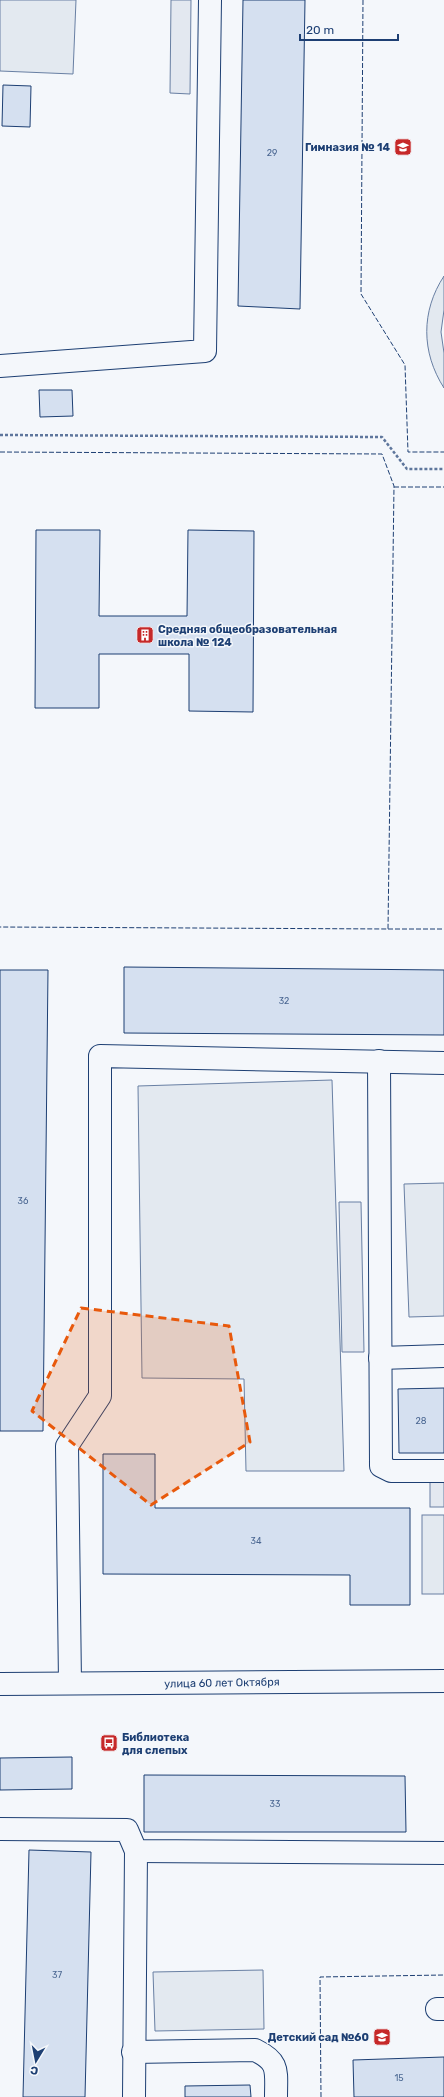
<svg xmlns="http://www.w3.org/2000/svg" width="444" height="2097" viewBox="0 0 444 2097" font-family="Rubik,sans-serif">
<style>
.green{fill:#e3e9f0;stroke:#687fa3}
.parking{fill:#e3e8f0;stroke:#687fa3}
.building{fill:#d5e0f0;stroke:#1d3f73}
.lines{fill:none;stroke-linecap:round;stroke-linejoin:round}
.minor-casing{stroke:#1d3f73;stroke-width:24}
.major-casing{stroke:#1d3f73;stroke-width:24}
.path{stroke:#5e769c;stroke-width:2.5;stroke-dasharray:3 2;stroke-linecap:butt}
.minor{stroke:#f4f7fb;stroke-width:22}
.major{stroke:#f4f7fb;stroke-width:22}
.fence{stroke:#1d3f73;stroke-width:1;stroke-dasharray:5 2;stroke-linecap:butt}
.marked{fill:#e8590c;fill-opacity:0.2;stroke:#e8590c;stroke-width:3;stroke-dasharray:8 5;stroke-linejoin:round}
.labels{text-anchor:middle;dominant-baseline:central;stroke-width:3;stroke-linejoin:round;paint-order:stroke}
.number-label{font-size:9px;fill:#4b6792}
.poi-label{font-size:11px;font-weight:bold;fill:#1d3f73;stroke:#f4f7fb;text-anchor:end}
.street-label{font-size:11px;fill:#1d3f73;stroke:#f4f7fb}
</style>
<rect width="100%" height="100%" fill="#f4f7fb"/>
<g class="green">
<polygon points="0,0 76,0 73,74 0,71"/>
<path d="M 444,276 L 444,310 L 441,332 L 444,353 L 444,388 C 421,352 421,311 444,276 Z"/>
<polygon points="332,1080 344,1471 246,1471 244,1379 142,1378 138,1086"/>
<polygon points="444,1183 444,1316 409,1317 404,1184"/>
<rect x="422" y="1515" width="22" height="79"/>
<polygon points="263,1970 264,2029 155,2031 153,1972"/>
</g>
<g class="parking">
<polygon points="171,0 191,0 190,94 170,93"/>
<polygon points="339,1202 361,1202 364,1352 342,1352"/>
<rect x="430" y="1482" width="14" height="25"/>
</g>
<g class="building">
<polygon points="243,0 305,0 300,309 238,306"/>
<polygon points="3,85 31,86 30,127 2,126"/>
<polygon points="39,390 72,390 73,416 40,417"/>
<polygon points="36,530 100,530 99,616 187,616 188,530 254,531 253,712 189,711 189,654 99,654 99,708 35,708"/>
<polygon points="124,967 444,970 444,1035 124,1033"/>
<polygon points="0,970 48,970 43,1431 0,1431"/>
<polygon points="444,1388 444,1453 399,1453 398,1389"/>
<polygon points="103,1454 155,1454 155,1508 410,1508 410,1605 350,1605 350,1575 103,1574"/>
<polygon points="72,1757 72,1789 0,1790 0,1758"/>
<polygon points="144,1775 405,1776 406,1832 144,1832"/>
<polygon points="29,1850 91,1852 85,2097 23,2097"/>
<polygon points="444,2057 444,2097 354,2097 353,2060"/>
<polygon points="250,2085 251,2097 185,2097 185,2086"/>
</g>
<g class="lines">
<defs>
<g id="minor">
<polyline points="0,366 205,351 210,0"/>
<polyline points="379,1061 381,1466 391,1471 444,1471"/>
<polyline points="380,1358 444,1356"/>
<polyline points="70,1683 67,1446 100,1396 100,1056 444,1063"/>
<polyline points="0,1829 127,1830 136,1851 444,1853"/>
<polyline points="437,2009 444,2009"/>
<path d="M 133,2052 L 255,2050 C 280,2062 276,2071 276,2097"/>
<polyline points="134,2097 136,1851"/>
</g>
<polyline id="major" points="0,1684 444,1681"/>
</defs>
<use href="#minor" class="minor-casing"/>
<use href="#major" class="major-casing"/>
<polyline class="path" points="0,435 382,437 407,469 444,469"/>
<use href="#minor" class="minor"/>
<use href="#major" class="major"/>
<g class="fence">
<polyline points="363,0 361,294 405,365 408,452 444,452"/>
<polyline points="0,452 382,454 394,486 388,929 0,927"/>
<polyline points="394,487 444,487"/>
<polyline points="388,929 444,929"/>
<polyline points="321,2097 320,1977 444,1975"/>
</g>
</g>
<path class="marked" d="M 81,1308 L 229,1326 L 250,1442 L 151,1505 L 32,1411 Z"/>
<defs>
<symbol id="school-square" viewBox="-11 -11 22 22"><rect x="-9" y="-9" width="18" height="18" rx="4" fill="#c62828" stroke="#f4f7fb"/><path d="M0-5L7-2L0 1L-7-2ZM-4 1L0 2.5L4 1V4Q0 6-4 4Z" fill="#fff"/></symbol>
<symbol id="building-square" viewBox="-11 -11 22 22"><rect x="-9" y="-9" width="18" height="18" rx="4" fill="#c62828" stroke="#f4f7fb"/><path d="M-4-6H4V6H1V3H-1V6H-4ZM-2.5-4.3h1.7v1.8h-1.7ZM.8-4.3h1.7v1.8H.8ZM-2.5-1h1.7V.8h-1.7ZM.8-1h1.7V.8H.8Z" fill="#fff"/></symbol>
<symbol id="bus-square" viewBox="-11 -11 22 22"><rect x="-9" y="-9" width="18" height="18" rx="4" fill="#c62828" stroke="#f4f7fb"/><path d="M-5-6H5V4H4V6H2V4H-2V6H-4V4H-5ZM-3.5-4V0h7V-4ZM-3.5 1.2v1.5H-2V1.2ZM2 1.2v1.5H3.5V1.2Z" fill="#fff"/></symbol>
</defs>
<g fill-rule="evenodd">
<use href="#school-square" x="393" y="137" width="20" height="20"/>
<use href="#building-square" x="135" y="625" width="20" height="20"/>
<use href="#bus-square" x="99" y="1733" width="20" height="20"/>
<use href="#school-square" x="372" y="2027" width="20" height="20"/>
</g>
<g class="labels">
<g class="number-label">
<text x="272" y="153">29</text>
<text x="284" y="1001">32</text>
<text x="23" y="1201">36</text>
<text x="421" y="1421">28</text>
<text x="256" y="1541">34</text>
<text x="275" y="1804">33</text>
<text x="57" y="1975">37</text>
<text x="399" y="2078">15</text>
</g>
<g class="poi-label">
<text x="390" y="147">Гимназия № 14</text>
<text x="158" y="629" text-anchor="start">Средняя общеобразовательная<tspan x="158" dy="13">школа № 124</tspan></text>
<text x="122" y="1737" text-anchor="start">Библиотека<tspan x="122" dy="13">для слепых</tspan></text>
<text x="369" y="2037">Детский сад №60</text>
</g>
<g class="street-label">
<text transform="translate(222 1683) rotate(-1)">улица 60 лет Октября</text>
</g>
</g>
<g transform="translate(36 2061) rotate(190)" stroke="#f4f7fb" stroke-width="3" paint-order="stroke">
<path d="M0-3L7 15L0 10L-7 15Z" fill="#1d3f73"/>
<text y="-6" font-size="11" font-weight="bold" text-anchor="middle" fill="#1d3f73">С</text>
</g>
<path d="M300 34v6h98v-6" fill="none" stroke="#1d3f73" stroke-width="2"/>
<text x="306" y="34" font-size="12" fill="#1d3f73" stroke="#f4f7fb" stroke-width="3" paint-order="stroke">20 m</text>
</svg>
